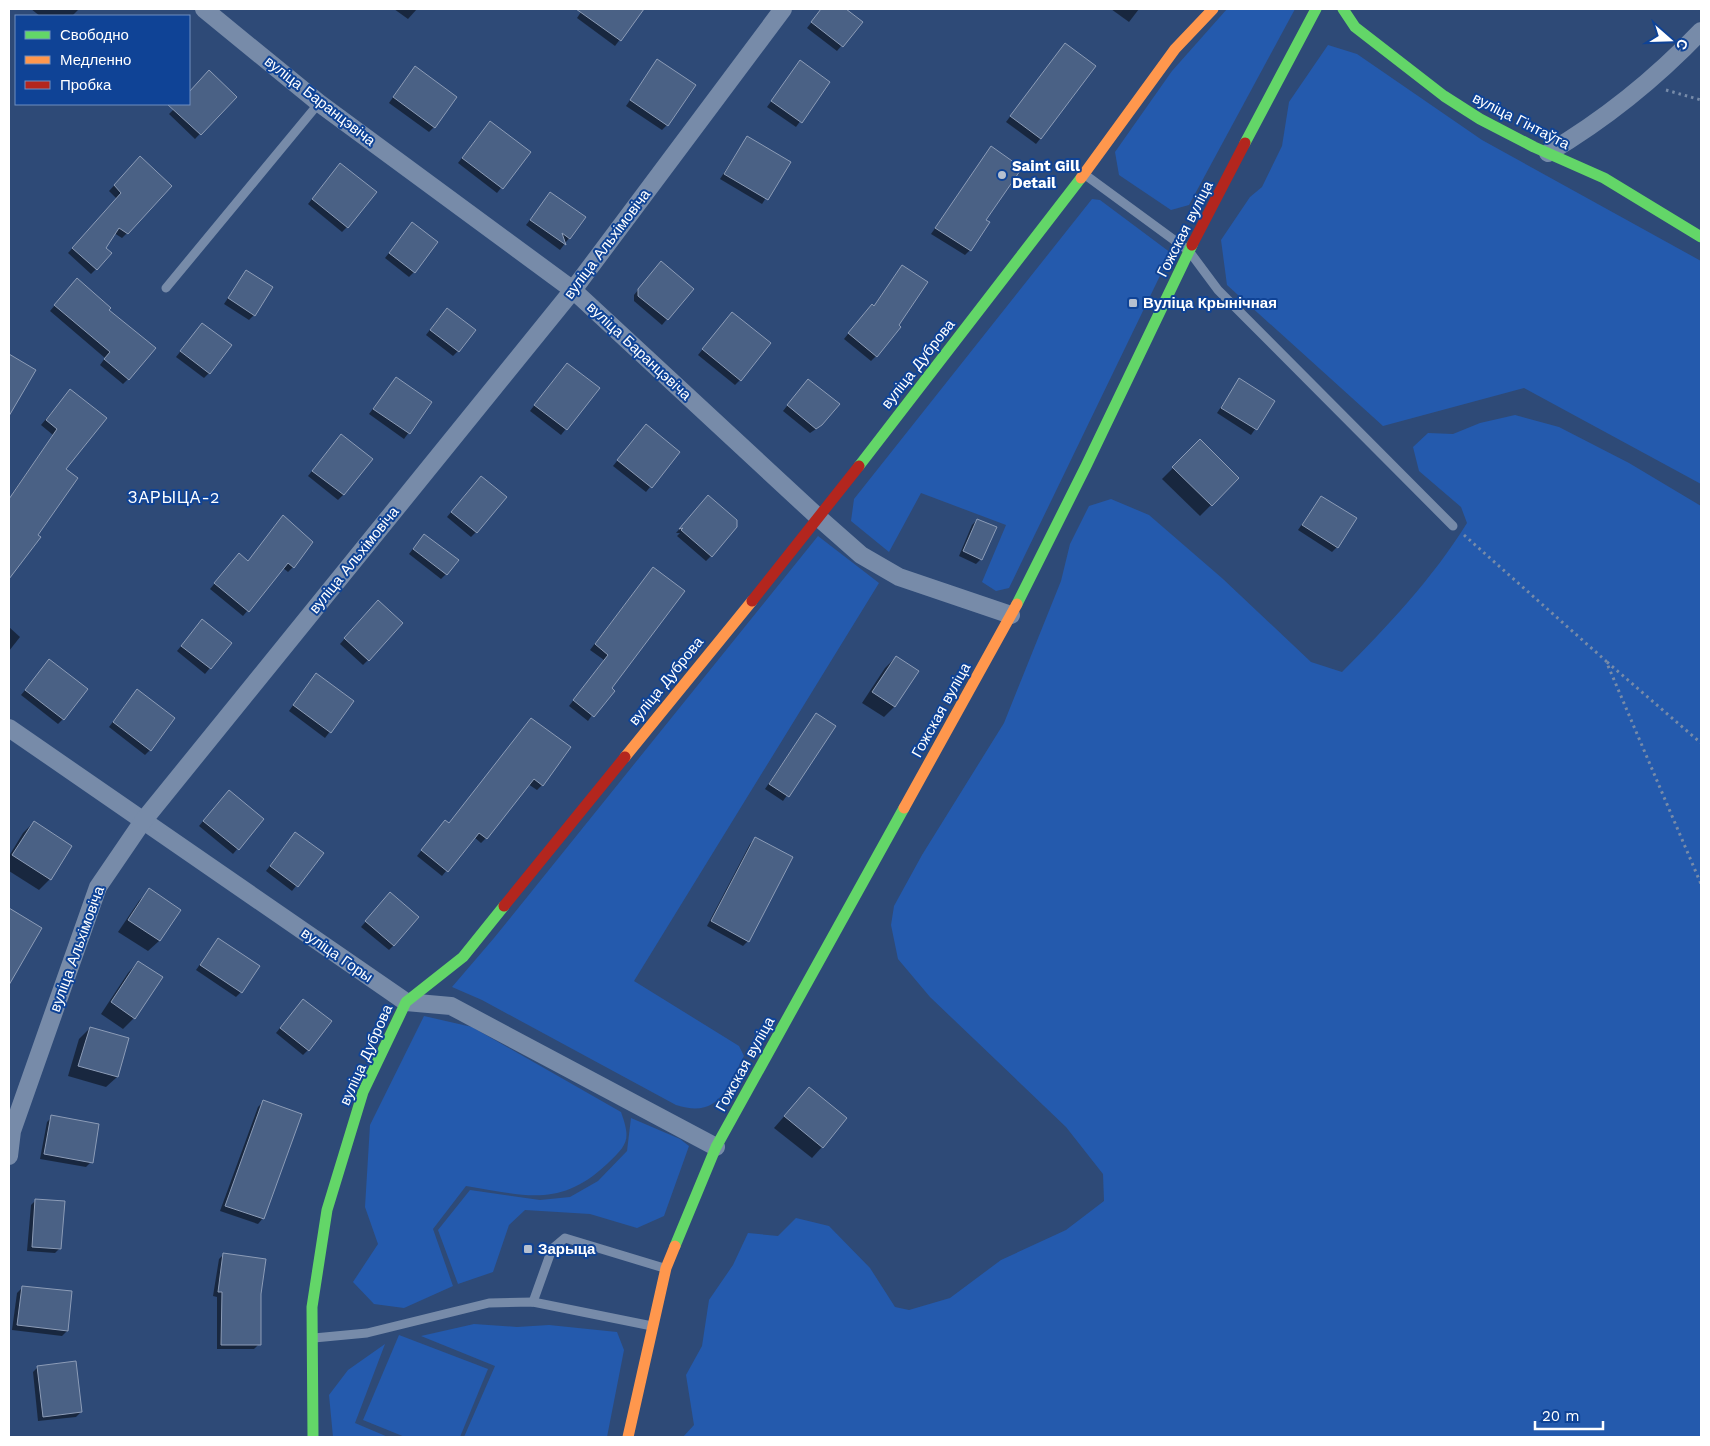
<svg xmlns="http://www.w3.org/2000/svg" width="1710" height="1446" viewBox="0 0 1710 1446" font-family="'Work Sans',sans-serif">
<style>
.green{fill:#245aad}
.shadow{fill:#0007}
.building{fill:#4a6185;stroke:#8c9cb7}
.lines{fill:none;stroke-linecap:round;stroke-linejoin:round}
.path{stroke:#778ba9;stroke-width:3;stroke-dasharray:2.5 4;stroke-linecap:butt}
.lane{stroke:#778ba9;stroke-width:9}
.street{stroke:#778ba9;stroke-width:18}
.fast{stroke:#63d668;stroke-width:11}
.slow{stroke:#ff974d;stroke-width:11}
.jam{stroke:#b3261e;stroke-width:11}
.poi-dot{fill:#b6c0cf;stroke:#0f4396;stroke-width:2}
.labels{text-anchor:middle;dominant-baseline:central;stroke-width:4;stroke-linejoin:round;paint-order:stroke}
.street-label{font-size:15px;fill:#fff;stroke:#0f4396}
.poi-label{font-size:15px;font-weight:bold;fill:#fff;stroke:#0f4396;text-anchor:start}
.neighbourhood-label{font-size:16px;letter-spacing:1px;fill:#fff;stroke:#0f4396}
</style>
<rect width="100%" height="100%" fill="#2e4a77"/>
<g class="green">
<polygon points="1227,9 1295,9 1189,205 1171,210 1119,175 1115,152 1172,71"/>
<polygon points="1328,45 1357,54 1482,140 1701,261 1701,484 1524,388 1383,426 1227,285 1221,240 1250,197 1262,187 1282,146 1289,102"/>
<polygon points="1092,199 1100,200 1171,253 1009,588 996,591 982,582 1006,525 921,493 889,552 851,521 854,499"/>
<path d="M 1515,415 L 1559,427 L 1629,463 L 1701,506 L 1701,1437 L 683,1437 L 694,1425 L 686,1375 L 702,1346 L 709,1300 L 733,1265 L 748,1233 L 778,1236 L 796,1218 L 829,1226 L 870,1268 L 895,1307 L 909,1310 L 950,1298 L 1001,1260 L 1066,1230 L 1104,1201 L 1103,1174 L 1066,1127 L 930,997 L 898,959 L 891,925 L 894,906 L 922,855 L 1004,723 L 1061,581 L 1070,544 L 1089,506 L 1111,499 L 1149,515 L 1223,579 L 1311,662 L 1342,672 C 1387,627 1433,578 1467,523 L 1461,507 L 1419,471 L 1413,447 L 1428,433 L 1453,434 L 1480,423 Z"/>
<path d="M 818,536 L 879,583 L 634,981 L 739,1046 L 744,1056 C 727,1088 719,1119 676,1105 L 482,1000 L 452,987 L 494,938 Z"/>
<path d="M 424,1016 L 472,1027 L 621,1112 C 631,1140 628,1144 607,1164 C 559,1209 524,1195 466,1186 L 433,1229 L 453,1286 L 404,1308 L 374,1304 L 353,1282 L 378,1244 L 365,1207 L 370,1125 Z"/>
<polygon points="631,1118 680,1139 689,1146 664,1216 637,1228 590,1214 525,1210 509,1225 493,1272 458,1284 438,1230 470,1190 540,1200 570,1197 598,1181 627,1151"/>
<polygon points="474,1324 517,1327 549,1325 617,1332 624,1350 607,1437 464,1437 495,1366 421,1336"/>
<polygon points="399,1335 488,1369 460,1437 405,1437 363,1420"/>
<polygon points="385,1344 355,1423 388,1437 333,1437 329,1395 348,1370"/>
</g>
<g class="shadow">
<polygon points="31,9 79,9 72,16 40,16"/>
<polygon points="394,9 417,9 408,19"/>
<polygon points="583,9 638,9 641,11 615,46 577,18"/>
<polygon points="822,9 844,9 861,22 837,51 807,28"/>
<polygon points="1111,9 1139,9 1129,22"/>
<polygon points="1060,50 1040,139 1036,144 1006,122"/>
<polygon points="657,61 667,125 662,130 626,106"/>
<polygon points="800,62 828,82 796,127 767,107"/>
<polygon points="209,72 235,97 195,139 169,114 179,104 189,104 189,93"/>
<polygon points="410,73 434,127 429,132 389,103"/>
<polygon points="485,128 529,153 497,193 458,163"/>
<polygon points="747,137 789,162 762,204 720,179"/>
<polygon points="991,148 984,220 970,250 965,255 931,234"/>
<polygon points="140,158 127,233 122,238 114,233 104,248 96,269 91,274 68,253 117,199 109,191"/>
<polygon points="336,169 347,227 342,232 308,204"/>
<polygon points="549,195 584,218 560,250 526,225"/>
<polygon points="408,229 414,272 409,277 385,258"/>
<polygon points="902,266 876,356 871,361 844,339 867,310 873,307"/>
<polygon points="656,268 692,289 662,325 634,301 634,295"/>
<polygon points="246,271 254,315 249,320 224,304"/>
<polygon points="72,285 107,310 128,379 123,384 100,365 105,358 50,311"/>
<polygon points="442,314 458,351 453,356 426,335"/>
<polygon points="728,318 740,380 735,385 698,355"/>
<polygon points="198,329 209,373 204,378 176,357"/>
<polygon points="9,356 34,371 10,407 9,406"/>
<polygon points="562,369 598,388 561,435 530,411"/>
<polygon points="396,378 431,402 404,439 369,414"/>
<polygon points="1239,380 1274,402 1251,435 1217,413"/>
<polygon points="803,386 822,425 810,433 783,411"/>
<polygon points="66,395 64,470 37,535 39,537 9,577 9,502 14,495 12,494 53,435 41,425"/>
<polygon points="641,431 678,452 646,492 613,466"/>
<polygon points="336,441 343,495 338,500 308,476"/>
<polygon points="1200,441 1238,478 1200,516 1162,479"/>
<polygon points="476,482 476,532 471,537 447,517"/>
<polygon points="1321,497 1337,547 1332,552 1298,530"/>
<polygon points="703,502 711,556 706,561 677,536 680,533 676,533"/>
<polygon points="977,520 981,559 976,564 959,556 972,525"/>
<polygon points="278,522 293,567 288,572 283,568 243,616 210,589 234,560 248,562"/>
<polygon points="419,541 446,574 441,579 409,554"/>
<polygon points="648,574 610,689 588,721 569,706 604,660 590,650"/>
<polygon points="373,606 368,660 363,665 340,644"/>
<polygon points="198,626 230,643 205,674 177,651"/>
<polygon points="9,627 20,637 9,651"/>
<polygon points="896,657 894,707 884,717 862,703 885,668"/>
<polygon points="49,661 63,719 58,724 21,695"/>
<polygon points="311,680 352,702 325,738 289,711"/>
<polygon points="132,696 150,750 145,755 109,727"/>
<polygon points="816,714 835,727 783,801 765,789"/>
<polygon points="531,719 570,748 542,785 537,790 528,784 486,838 481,843 474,837 442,876 417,856 440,827 449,824"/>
<polygon points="224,796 262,819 233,854 199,826"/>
<polygon points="34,822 71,846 50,879 39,890 9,871 9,856 23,833"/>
<polygon points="290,839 322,854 292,891 266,871"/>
<polygon points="755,839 748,941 743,946 707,926 750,844"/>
<polygon points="150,890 179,910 159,941 148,951 118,932 139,901"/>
<polygon points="385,899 394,945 389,950 361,927"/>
<polygon points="10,911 16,969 9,977 9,913"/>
<polygon points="218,939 241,992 236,997 196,970"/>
<polygon points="138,962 134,1018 123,1029 101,1014 128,973"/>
<polygon points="303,1000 308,1050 303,1055 276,1033"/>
<polygon points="90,1028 117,1077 106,1087 68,1076 79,1039"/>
<polygon points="809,1088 822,1147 812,1158 774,1128"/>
<polygon points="263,1102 263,1218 258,1224 220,1211 258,1107"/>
<polygon points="52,1117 91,1162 86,1167 40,1159 47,1122"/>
<polygon points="36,1200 60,1248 55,1253 27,1251 31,1205"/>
<polygon points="224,1254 260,1294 259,1344 254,1349 217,1349 217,1297 213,1296 219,1259"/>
<polygon points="22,1288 67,1331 62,1336 12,1330 17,1293"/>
<polygon points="38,1367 81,1412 76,1417 38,1421 33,1372"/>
</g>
<g class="building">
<polygon points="576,9 644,9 621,41"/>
<polygon points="821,9 846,9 863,22 843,47 811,22"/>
<polygon points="1065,43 1096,66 1041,139 1010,116"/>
<polygon points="657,59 696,85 668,126 630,100"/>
<polygon points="800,60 830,82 802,123 771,101"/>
<polygon points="415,66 457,97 435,128 393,97"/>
<polygon points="209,70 237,97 201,135 167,104 189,104 189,92"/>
<polygon points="490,121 531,152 503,189 462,158"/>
<polygon points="747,136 791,162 768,200 724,174"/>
<polygon points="991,146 1022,168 986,220 990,222 971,251 935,228"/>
<polygon points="140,156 172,186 128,234 119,228 106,248 112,253 97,270 72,248 121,193 114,185"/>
<polygon points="340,163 377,192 348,228 312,199"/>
<polygon points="550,192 586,217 570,239 562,233 566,245 530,220"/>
<polygon points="412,222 438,242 415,273 389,253"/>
<polygon points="661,261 694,289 668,320 638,296 638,289"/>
<polygon points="902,265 928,282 899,325 901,327 877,357 848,333 872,304 874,306"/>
<polygon points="246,270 273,287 255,316 228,298"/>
<polygon points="77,278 111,308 109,310 156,348 129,380 104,359 110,352 54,305"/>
<polygon points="447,308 476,330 459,352 430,330"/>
<polygon points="732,312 771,343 741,381 702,349"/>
<polygon points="202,323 232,345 210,374 180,351"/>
<polygon points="9,354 36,370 9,416"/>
<polygon points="567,363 600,388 567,430 534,405"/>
<polygon points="396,377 432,402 410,434 373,409"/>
<polygon points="1239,378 1275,401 1257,430 1221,408"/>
<polygon points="808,379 840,404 822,425 816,429 787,405"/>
<polygon points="70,389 107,418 66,469 78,478 38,535 41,537 9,579 9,499 57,429 46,420"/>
<polygon points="646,424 680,452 652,488 617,460"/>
<polygon points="341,434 373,459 344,495 312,471"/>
<polygon points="1200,439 1239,478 1212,506 1172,467"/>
<polygon points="481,476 507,497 477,533 451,512"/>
<polygon points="708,495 737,520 737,527 712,557 681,530 683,528 679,529"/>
<polygon points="1321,496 1357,518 1338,548 1302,525"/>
<polygon points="283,515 313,542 294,568 288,563 249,612 214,583 239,553 248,561"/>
<polygon points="977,519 997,527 982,560 963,551"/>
<polygon points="424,534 459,560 447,575 413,549"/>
<polygon points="653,567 685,591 612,688 615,691 594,717 573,700 608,655 595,644"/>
<polygon points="378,600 403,623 369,661 344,638"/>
<polygon points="202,619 232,643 211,669 181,646"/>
<polygon points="896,656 919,671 895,707 872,692"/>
<polygon points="49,659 88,689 64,720 25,690"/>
<polygon points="316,673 354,701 331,733 293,705"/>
<polygon points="137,689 175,718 151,751 113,722"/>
<polygon points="816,713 836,726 789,797 769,784"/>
<polygon points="531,718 571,747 543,786 534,779 487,839 479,833 448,872 421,850 445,820 449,823"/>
<polygon points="229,790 264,819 239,850 203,821"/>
<polygon points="34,821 72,846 51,880 12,855"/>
<polygon points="295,832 324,853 298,887 270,866"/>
<polygon points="755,837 793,857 749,942 711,921"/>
<polygon points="149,888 181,910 160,941 128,920"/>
<polygon points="390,892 419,917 394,946 365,921"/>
<polygon points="9,908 42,928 9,985"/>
<polygon points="218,938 260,966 242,993 200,965"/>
<polygon points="138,961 163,977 135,1019 111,1002"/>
<polygon points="303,999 332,1021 309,1051 280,1028"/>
<polygon points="90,1027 129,1038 118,1077 78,1066"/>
<polygon points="809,1087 847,1118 823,1148 784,1116"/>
<polygon points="263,1100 302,1114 264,1219 225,1206"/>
<polygon points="51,1115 99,1124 93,1163 44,1154"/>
<polygon points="35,1199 65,1201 61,1249 32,1247"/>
<polygon points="223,1253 266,1259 261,1294 261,1345 221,1345 222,1292 218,1292"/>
<polygon points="22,1286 72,1291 68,1331 17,1325"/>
<polygon points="76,1361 82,1412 43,1417 37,1366"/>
</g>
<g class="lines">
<g class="path">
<polyline points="1666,90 1701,100"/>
<polyline points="1464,535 1606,661 1701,884"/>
<polyline points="1607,662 1701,743"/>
</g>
<g class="lane">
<polyline points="1084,174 1189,251 1218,290 1453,526"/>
<polyline points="166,288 319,103"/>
<polyline points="533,1302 552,1249 565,1238 664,1268"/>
<polyline points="314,1338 367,1333 489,1303 533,1302 652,1326"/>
</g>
<g class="street">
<polyline points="204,9 319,103 573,290 819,518 861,555 899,577 1011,615"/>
<path d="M 1548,153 C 1604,120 1656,78 1701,31"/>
<polyline points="9,728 406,1002 451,1006 716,1147"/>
<polyline points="9,1156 12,1131 98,887 143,821 573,290 783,9"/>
</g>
<g class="fast">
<polyline points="1343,9 1355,27 1444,96 1480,119 1534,147 1604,178 1701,237"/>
<polyline points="1245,143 1316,9"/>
<polyline points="859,466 1081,178"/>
<polyline points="1017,604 1086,466 1192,245"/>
<polyline points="675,1246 716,1147 904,808"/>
<polyline points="313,1437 312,1307 327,1210 363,1092 406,1002 463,957 504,906"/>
</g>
<g class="slow">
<polyline points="1081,178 1175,49 1213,9"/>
<polyline points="625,757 752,601"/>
<polyline points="904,808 1017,604"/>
<polyline points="628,1437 666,1268 675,1246"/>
</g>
<g class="jam">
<polyline points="1192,245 1245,143"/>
<polyline points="752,601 859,466"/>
<polyline points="504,906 625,757"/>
</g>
</g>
<g class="poi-dot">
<circle cx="1002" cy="175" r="5"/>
<rect x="1128" y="298" width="10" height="10" rx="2.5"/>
<rect x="523" y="1244" width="10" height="10" rx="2.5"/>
</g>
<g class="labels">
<g class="street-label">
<text transform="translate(320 101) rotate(38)">вуліца Баранцэвіча</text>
<text transform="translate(1521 121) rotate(27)">вуліца Гінтаўта</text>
<text transform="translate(1185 229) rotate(-63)">Гожская вуліца</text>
<text transform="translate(607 244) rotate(-53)">вуліца Альхімовіча</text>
<text transform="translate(639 351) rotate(43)">вуліца Баранцэвіча</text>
<text transform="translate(918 364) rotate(-52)">вуліца Дуброва</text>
<text transform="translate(354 560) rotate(-51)">вуліца Альхімовіча</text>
<text transform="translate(666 681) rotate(-51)">вуліца Дуброва</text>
<text transform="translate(941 710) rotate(-61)">Гожская вуліца</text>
<text transform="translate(77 949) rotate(-70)">вуліца Альхімовіча</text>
<text transform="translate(337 955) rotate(35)">вуліца Горы</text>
<text transform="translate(366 1055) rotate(-66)">вуліца Дуброва</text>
<text transform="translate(745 1064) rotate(-61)">Гожская вуліца</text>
</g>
<g class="poi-label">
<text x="1012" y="166">Saint Gill<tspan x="1012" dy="17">Detail</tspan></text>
<text x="1143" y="303">Вуліца Крынічная</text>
<text x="538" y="1249">Зарыца</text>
</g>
<g class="neighbourhood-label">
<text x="174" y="497">ЗАРЫЦА-2</text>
</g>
</g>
<rect width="1710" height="1446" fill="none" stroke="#ffffff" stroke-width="20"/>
<rect x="15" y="15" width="175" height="90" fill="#0f4396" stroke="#6f8ec0"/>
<rect x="25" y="31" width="25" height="8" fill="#63d668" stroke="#6f8ec0"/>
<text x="60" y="40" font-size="15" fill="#ffffff">Свободно</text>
<rect x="25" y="56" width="25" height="8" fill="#ff974d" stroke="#6f8ec0"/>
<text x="60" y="65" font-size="15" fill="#ffffff">Медленно</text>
<rect x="25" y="81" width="25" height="8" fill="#b3261e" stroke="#6f8ec0"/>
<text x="60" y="90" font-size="15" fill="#ffffff">Пробка</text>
<g transform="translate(1670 40) rotate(110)" stroke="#0f4396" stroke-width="4" paint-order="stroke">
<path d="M0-4L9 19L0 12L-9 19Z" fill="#ffffff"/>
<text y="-8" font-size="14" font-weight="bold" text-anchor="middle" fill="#ffffff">С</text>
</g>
<path d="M1535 1421v8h68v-8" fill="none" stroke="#ffffff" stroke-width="2.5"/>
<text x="1542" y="1421" font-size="15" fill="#ffffff" stroke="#0f4396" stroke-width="4" paint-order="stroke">20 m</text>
</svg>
